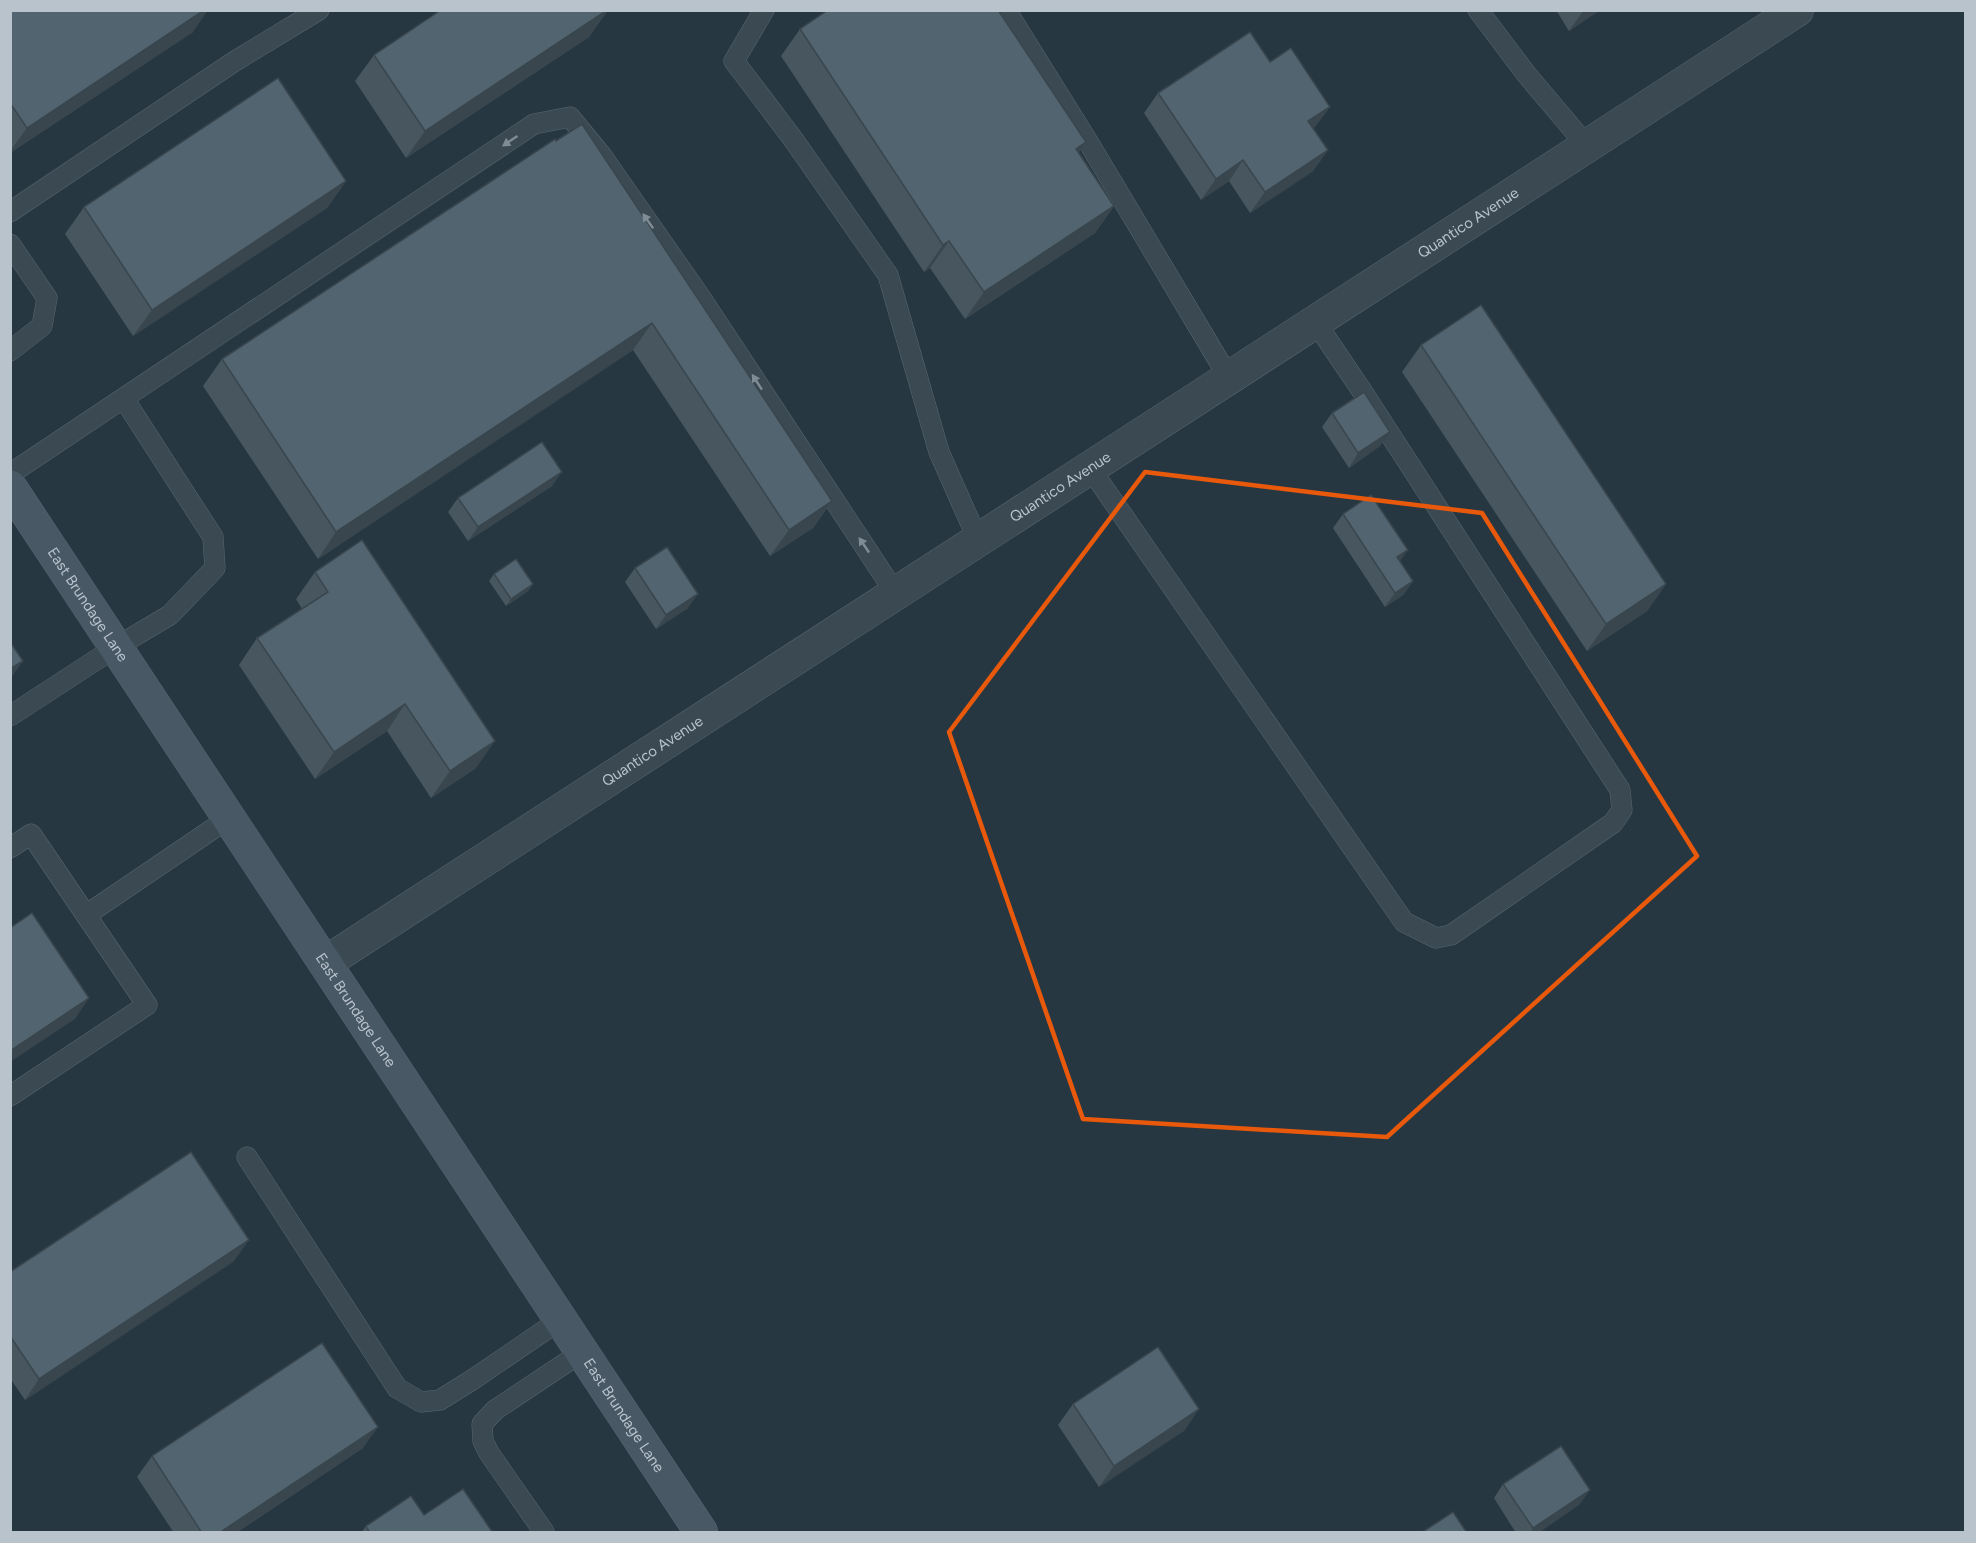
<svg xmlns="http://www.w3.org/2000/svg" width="1976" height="1543" viewBox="0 0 1976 1543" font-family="Figtree,sans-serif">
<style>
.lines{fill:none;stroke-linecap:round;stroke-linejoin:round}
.lane-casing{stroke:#59666f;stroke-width:21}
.street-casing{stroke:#59666f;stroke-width:34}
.secondary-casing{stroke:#59666f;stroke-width:34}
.lane{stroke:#3b4952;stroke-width:20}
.street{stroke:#3b4952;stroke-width:33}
.secondary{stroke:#495865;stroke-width:33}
.wall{fill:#47565f}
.shaded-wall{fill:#39464e}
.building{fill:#52646f;stroke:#39464e;stroke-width:1.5}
.oneway{fill:#808c95}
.marked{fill:none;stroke:#e8590c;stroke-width:4.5;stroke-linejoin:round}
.labels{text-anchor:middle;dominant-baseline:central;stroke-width:4.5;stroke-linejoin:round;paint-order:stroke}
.street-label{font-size:15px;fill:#b8c3cc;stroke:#202e37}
</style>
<rect width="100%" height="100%" fill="#273742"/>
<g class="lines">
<defs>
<g id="lane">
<polyline points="764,10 734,61 793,139 888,275 939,452 978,540"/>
<polyline points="1006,10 1090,145 1229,378"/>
<polyline points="1478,10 1527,75 1587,146"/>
<polyline points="10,212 235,61 319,10"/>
<polyline points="10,244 47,298 42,326 10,351"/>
<polyline points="1090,468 1404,922 1436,938 1451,935 1613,823 1622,810 1620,790 1360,388 1316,323"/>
<polyline points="10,474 534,124 570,117 602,156 701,298 896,594"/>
<polyline points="10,716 116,647 170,615 215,568 213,537 124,399"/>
<polyline points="10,848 31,834 147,1005 10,1096"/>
<polyline points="86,915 229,818"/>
<polyline points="247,1157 397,1388 421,1402 440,1400 472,1380 560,1320"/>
<polyline points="544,1532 489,1453 483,1441 482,1424 495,1410 582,1352"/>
</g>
<g id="street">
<path id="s1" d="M 325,963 L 1797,10"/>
</g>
<g id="secondary">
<path id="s2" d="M 10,487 L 701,1532"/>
</g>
</defs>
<use href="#lane" class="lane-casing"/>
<use href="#street" class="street-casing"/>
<use href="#secondary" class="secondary-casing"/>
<use href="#lane" class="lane"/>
<use href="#street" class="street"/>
<use href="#secondary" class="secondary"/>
</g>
<g class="wall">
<polygon points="10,10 193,32 10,153"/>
<polygon points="608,10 589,37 406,158 355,81 374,55"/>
<polygon points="1556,10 1600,10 1569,31"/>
<polygon points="800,29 1086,142 1079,152 1114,206 1095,233 965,319 930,268 924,272 781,56"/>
<polygon points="1270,62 1330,107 1313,129 1328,150 1313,171 1250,213 1229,181 1201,200 1144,113 1158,93"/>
<polygon points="555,139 832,501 813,528 770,556 633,350 318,559 203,386 222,359"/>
<polygon points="346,181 327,208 133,336 65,234 84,207"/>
<polygon points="1421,345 1666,584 1647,611 1587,651 1402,372"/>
<polygon points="1332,413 1380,446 1349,468 1322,427"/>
<polygon points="552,486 468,541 448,512 458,498"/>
<polygon points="1343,514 1413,581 1403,595 1385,607 1333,528"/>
<polygon points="635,568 688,608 656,629 625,582"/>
<polygon points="315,572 476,768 431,798 387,731 315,779 239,665 257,638 302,609 296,599"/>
<polygon points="494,574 533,584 528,591 506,606 489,581"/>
<polygon points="234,1261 25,1400 10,1378 10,1272"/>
<polygon points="1073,1404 1185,1430 1099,1487 1058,1425"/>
<polygon points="363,1448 236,1533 174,1533 137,1477 152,1456"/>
<polygon points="1503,1484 1580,1504 1538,1533 1516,1533 1494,1498"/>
<polygon points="424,1515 493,1533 361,1533 366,1526"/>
</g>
<g class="shaded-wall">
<polygon points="204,10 208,10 193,32 10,153 10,151 27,128"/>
<polygon points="608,10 589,37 406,158 425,131"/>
<polygon points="1584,10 1600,10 1569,31"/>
<polygon points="1330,107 1315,127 1294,142 1308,121"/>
<polygon points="1086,142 1067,169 1076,149"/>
<polygon points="1328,150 1313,171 1250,213 1265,192"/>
<polygon points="1243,160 1229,181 1201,200 1216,179"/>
<polygon points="346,181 327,208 133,336 152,310"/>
<polygon points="1114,206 1095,233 965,319 984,292"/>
<polygon points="949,241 930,268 924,272 943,245"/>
<polygon points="652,323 633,350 318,559 336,532"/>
<polygon points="1390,432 1380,446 1349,468 1358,453"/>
<polygon points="562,472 552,486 468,541 478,527"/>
<polygon points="832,501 813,528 770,556 789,530"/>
<polygon points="1408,550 1398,564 1397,557"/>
<polygon points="1413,581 1403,595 1385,607 1395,593"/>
<polygon points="533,584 528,591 506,606 511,599"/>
<polygon points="1666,584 1647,611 1587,651 1606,624"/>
<polygon points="698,594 688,608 656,629 666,615"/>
<polygon points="23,661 10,679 10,669"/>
<polygon points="405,704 387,731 315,779 334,752"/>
<polygon points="495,741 476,768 431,798 450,771"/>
<polygon points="89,998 75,1019 10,1062 10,1051"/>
<polygon points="249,1240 234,1261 25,1400 39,1379"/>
<polygon points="1199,1409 1185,1430 1099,1487 1114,1466"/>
<polygon points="378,1427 363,1448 236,1533 219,1533"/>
<polygon points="1590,1490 1580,1504 1538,1533 1530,1533 1533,1528"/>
</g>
<g class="building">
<polygon points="10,10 204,10 27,128 10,103"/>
<polygon points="441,10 607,10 425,131 374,55"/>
<polygon points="828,10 998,10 1086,142 1076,149 1114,206 984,292 949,241 943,245 800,29"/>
<polygon points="1250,32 1270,62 1291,48 1330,107 1308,121 1328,150 1265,192 1243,160 1216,179 1158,93"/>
<polygon points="278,78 346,181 152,310 84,207"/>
<polygon points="582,124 832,501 789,530 652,323 336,532 222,359 555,139 556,141"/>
<polygon points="1481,305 1666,584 1606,624 1421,345"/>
<polygon points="1364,392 1390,432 1358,453 1332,413"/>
<polygon points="542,442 562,472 478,527 458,498"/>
<polygon points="1371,495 1408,550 1397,557 1413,581 1395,593 1343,514"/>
<polygon points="362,540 495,741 450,771 405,704 334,752 257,638 328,592 315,572"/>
<polygon points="667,547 698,594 666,615 635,568"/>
<polygon points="516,559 533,584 511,599 494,574"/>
<polygon points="10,642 23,661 10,669"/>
<polygon points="32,913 89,998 10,1051 10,928"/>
<polygon points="191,1152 249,1240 39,1379 10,1336 10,1272"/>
<polygon points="322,1343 378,1427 219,1533 202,1533 152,1456"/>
<polygon points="1158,1347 1199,1409 1114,1466 1073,1404"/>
<polygon points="1561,1446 1590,1490 1533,1528 1503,1484"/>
<polygon points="463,1489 493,1533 370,1533 366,1526 411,1496 424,1515"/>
<polygon points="1453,1512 1467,1533 1421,1533"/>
</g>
<defs><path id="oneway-solid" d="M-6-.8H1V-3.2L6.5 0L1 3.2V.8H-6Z" transform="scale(1.5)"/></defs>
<g class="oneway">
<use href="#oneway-solid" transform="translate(510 141) rotate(146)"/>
<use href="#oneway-solid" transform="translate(648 221) rotate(-125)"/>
<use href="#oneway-solid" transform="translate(757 382) rotate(-123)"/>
<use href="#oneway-solid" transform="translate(864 545) rotate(-124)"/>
</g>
<path class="marked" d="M 1145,472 L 1482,513 L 1697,856 L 1387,1137 L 1083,1119 L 949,732 Z"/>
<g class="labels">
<g class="street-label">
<text stroke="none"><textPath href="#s1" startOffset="1362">Quantico Avenue</textPath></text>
<text stroke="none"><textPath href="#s1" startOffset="876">Quantico Avenue</textPath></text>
<text stroke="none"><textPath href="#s2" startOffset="141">East Brundage Lane</textPath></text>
<text stroke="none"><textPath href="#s1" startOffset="390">Quantico Avenue</textPath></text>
<text stroke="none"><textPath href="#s2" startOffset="627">East Brundage Lane</textPath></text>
<text stroke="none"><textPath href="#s2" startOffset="1113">East Brundage Lane</textPath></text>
</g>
</g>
<rect width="1976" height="1543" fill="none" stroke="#b8c3cc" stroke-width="24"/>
</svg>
